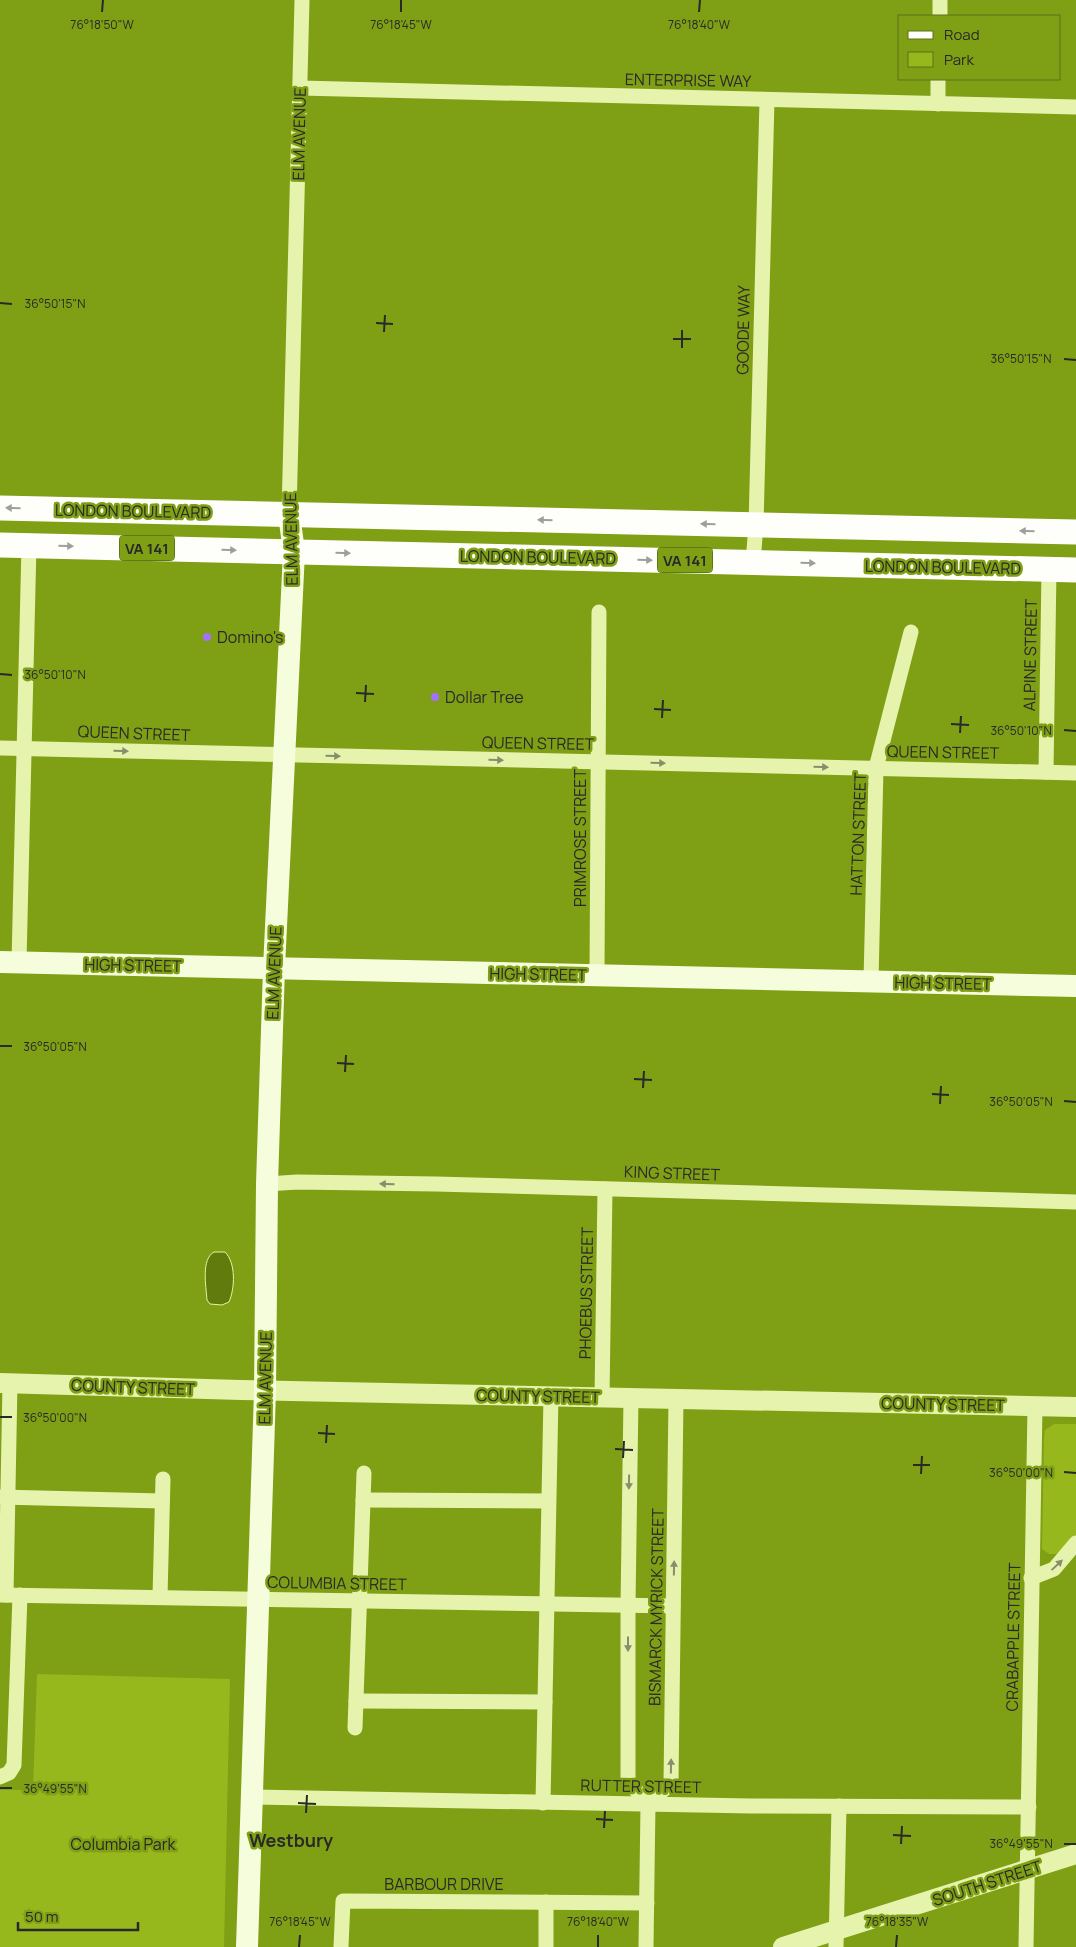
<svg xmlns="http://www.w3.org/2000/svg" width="1076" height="1947" viewBox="0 0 1076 1947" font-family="Manrope,sans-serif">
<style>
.green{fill:#97b81d}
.water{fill:#617b0d;stroke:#e5f6a0}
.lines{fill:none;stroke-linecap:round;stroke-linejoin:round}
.minor{stroke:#e5f3ad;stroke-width:15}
.tertiary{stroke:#e5f3ad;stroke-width:20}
.secondary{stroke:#f5fddd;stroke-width:22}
.primary{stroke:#fefffa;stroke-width:25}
.oneway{fill:#9e9f9c}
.oneway2{fill:#878e6b}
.ticks{fill:none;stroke:#292929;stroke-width:2}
.poi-dot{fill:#a570ff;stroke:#7f9f15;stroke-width:2}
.labels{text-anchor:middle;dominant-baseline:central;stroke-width:5;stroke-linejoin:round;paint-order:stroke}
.shield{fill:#7f9f15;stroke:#434c23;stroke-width:1}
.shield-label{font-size:15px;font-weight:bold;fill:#292929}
.street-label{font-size:16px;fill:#292929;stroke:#7f9f15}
.poi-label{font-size:16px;fill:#292929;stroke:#7f9f15;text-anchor:start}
.park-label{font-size:16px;fill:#282925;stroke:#7f9f15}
.neighbourhood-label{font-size:18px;font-weight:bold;fill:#292929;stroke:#7f9f15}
.ticks-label{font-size:12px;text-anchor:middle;fill:#292929;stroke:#7f9f15;stroke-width:5;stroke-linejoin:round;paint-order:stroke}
</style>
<rect width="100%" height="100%" fill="#7f9f15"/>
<g class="green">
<polygon points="1054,1424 1076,1424 1076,1535 1064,1550 1056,1554 1049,1554 1042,1549 1044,1439 1045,1430"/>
<polygon points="37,1674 230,1679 224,1947 0,1947 0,1790 33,1790"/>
</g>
<path class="water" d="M 214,1252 L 225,1252 C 236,1263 235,1288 229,1302 L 222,1305 L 210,1304 L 207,1300 C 206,1286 201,1259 214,1252 Z"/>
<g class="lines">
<g class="minor">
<polyline points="940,16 940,0"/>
<polyline points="300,88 1076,107"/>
<polyline points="938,104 938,79"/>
<polyline points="289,514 302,0"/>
<polyline points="753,562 756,525 767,100"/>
<polyline points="0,748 1076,773"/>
<polyline points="1046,772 1049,569"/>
<polyline points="19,962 29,545"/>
<polyline points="597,975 599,612"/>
<polyline points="871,981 876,768 911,632"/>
<polyline points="267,1184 297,1182 436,1184 1076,1202"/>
<polyline points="602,1398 605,1189"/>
<polyline points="631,1398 628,1605 628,1781 648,1804 646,1947"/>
<polyline points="0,1497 162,1501"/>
<polyline points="363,1500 548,1501"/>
<polyline points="1031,1578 1054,1569 1076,1543"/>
<polyline points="0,1595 673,1606"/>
<polyline points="6,1595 10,1383"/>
<polyline points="160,1597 163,1479"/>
<polyline points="356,1701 545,1702"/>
<polyline points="355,1728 364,1473"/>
<polyline points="0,1777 9,1773 14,1765 20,1595"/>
<polyline points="252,1797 751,1806 1029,1807"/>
<polyline points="543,1803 551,1396"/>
<polyline points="648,1804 671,1783 676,1399"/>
<polyline points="341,1947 343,1901 647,1903"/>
<polyline points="546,1947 546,1902"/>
<polyline points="836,1947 839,1806"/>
<polyline points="1026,1947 1035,1406"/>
</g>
<g class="tertiary">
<polyline points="0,1383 241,1390 1076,1407"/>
<polyline points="783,1947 1076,1854"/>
</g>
<g class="secondary">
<polyline points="0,962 1076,986"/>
<polyline points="247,1947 265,1391 267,1184 274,968 294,552 289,514"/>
</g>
<g class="primary">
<polyline points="0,508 1076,532"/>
<polyline points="0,545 1076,570"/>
</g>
</g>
<defs><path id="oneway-solid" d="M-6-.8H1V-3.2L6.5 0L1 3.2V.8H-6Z" transform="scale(1.25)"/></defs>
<g class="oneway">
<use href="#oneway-solid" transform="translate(13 508) rotate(-179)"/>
<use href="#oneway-solid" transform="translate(545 520) rotate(-179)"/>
<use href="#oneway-solid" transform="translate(708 524) rotate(-179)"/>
<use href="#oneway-solid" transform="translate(1027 531) rotate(-179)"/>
<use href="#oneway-solid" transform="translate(66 546) rotate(1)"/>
<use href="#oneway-solid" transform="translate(229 550) rotate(1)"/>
<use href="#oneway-solid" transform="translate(343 553) rotate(1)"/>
<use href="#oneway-solid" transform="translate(645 560) rotate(1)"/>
<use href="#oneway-solid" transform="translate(808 563) rotate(2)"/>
</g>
<g class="oneway2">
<use href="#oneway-solid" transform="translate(121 751) rotate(2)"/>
<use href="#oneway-solid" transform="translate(333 756) rotate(1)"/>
<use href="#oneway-solid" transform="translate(496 760) rotate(1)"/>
<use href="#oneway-solid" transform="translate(658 763) rotate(1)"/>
<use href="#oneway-solid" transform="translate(821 767) rotate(1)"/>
<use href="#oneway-solid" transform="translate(387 1184) rotate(-179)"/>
<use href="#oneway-solid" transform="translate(629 1482) rotate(91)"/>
<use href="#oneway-solid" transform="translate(1057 1565) rotate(-43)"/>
<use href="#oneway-solid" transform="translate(674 1568) rotate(-89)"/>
<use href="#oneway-solid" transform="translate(628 1644) rotate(90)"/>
<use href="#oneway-solid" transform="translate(671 1766) rotate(-89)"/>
</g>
<path class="ticks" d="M 102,12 L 103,0M 401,12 L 401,0M 699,12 L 700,0M 0,303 L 12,304M 376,323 L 393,324M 384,332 L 385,315M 673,339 L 691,339M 682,348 L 682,330M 1064,359 L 1076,360M 0,674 L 12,675M 356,693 L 374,694M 365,702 L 366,685M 654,709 L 671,710M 662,718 L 663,700M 951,724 L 969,725M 1064,730 L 1076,731M 960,733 L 961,716M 0,1046 L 12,1046M 337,1063 L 354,1064M 345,1072 L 346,1055M 634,1079 L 652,1080M 643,1088 L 644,1071M 932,1094 L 949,1095M 1064,1101 L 1076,1102M 940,1104 L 941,1086M 0,1417 L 12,1417M 318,1433 L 335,1434M 326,1443 L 327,1425M 615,1449 L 633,1450M 623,1458 L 624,1441M 913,1465 L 930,1465M 1064,1472 L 1076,1473M 921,1474 L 922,1456M 0,1788 L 12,1788M 298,1803 L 316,1804M 306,1813 L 307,1795M 596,1819 L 613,1820M 604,1828 L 605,1811M 893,1835 L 911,1836M 901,1844 L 902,1826M 1064,1844 L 1076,1844M 299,1947 L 300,1935M 598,1947 L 598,1935M 896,1947 L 897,1935"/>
<g class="poi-dot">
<circle cx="207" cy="637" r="5"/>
<circle cx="435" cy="697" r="5"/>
</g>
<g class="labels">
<g class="shield">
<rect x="119.5" y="535.5" width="55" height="25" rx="4"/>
<rect x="657.5" y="547.5" width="55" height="25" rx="4"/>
</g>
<g class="shield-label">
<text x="147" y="548">VA 141</text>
<text x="685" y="560">VA 141</text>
</g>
<g class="street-label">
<text transform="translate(688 80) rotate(1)">ENTERPRISE WAY</text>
<text transform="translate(299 134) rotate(-89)">ELM AVENUE</text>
<text transform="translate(743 330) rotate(-89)">GOODE WAY</text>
<text transform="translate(133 511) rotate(1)">LONDON BOULEVARD</text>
<text transform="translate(291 539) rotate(-91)">ELM AVENUE</text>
<text transform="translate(538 557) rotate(1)">LONDON BOULEVARD</text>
<text transform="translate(943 567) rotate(1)">LONDON BOULEVARD</text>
<text transform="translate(1030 655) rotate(-89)">ALPINE STREET</text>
<text transform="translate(134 733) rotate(2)">QUEEN STREET</text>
<text transform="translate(538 743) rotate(1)">QUEEN STREET</text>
<text transform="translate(943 752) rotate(1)">QUEEN STREET</text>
<text transform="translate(858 834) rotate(-88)">HATTON STREET</text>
<text transform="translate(580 838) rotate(-90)">PRIMROSE STREET</text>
<text transform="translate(133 965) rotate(1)">HIGH STREET</text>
<text transform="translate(274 973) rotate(-88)">ELM AVENUE</text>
<text transform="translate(538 974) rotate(1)">HIGH STREET</text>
<text transform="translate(943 983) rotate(1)">HIGH STREET</text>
<text transform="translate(672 1173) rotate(2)">KING STREET</text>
<text transform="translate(586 1293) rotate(-89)">PHOEBUS STREET</text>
<text transform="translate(265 1378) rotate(-89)">ELM AVENUE</text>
<text transform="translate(133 1387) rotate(2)">COUNTY STREET</text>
<text transform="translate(538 1396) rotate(1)">COUNTY STREET</text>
<text transform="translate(943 1404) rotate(1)">COUNTY STREET</text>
<text transform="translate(337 1583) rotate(1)">COLUMBIA STREET</text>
<text transform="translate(656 1607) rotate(-89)">BISMARCK MYRICK STREET</text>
<text transform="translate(1013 1637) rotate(-89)">CRABAPPLE STREET</text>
<text transform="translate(641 1786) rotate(1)">RUTTER STREET</text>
<text transform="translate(987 1883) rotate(-18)">SOUTH STREET</text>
<text x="444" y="1884">BARBOUR DRIVE</text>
</g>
<g class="poi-label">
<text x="217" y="637">Domino's</text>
<text x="445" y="697">Dollar Tree</text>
</g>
<g class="park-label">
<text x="123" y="1844">Columbia Park</text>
</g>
<g class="neighbourhood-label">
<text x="291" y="1840">Westbury</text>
</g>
</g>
<g class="ticks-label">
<text x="102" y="29">76°18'50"W</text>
<text x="401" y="29">76°18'45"W</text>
<text x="699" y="29">76°18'40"W</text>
<text x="55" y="308">36°50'15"N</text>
<text x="1021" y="363">36°50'15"N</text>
<text x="55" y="679">36°50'10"N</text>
<text x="1021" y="735">36°50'10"N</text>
<text x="55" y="1051">36°50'05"N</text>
<text x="1021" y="1106">36°50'05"N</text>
<text x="55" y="1422">36°50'00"N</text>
<text x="1021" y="1477">36°50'00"N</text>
<text x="55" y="1793">36°49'55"N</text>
<text x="1021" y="1848">36°49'55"N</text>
<text x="300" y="1926">76°18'45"W</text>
<text x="598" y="1926">76°18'40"W</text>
<text x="897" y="1926">76°18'35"W</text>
</g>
<rect x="898" y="15" width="162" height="65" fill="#7f9f15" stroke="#5d701d"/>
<rect x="908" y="31" width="25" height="8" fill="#fefffa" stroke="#5d701d"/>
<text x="944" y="40" font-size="15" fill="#292929">Road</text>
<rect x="908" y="52" width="25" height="15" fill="#97b81d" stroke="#5d701d"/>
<text x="944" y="65" font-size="15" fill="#292929">Park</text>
<path d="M18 1922v8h120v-8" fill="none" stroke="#292929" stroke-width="2.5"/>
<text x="25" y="1922" font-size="15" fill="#292929" stroke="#7f9f15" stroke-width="4" paint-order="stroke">50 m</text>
</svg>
